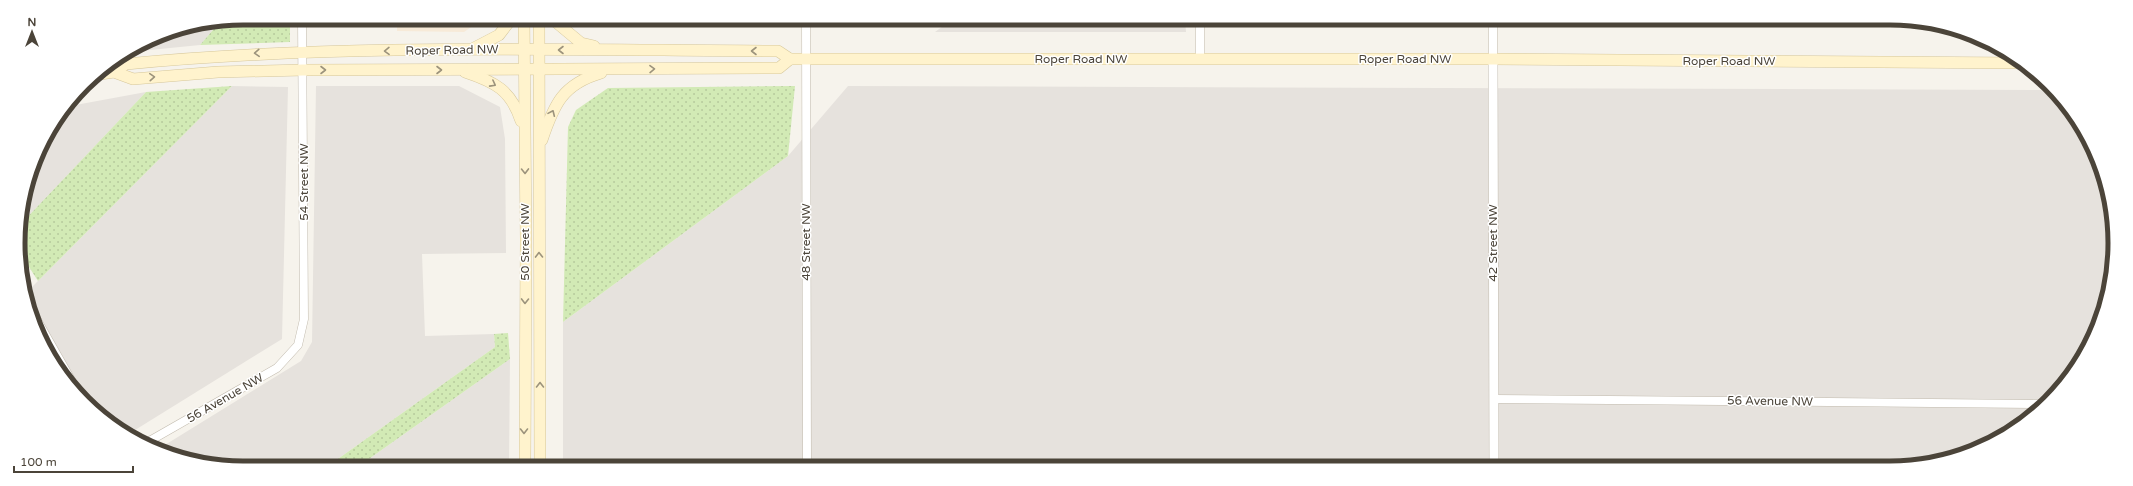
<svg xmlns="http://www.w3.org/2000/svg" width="2133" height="486" viewBox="0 0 2133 486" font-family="'Varela Round',sans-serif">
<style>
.commercial{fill:#f7ead8}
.industrial{fill:#e6e2dd}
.grass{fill:url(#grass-dots)}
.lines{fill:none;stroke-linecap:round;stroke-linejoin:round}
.minor-casing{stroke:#c2bbae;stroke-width:9}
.tertiary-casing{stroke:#c2bbae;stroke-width:10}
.secondary-casing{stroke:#d6c79b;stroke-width:12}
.minor{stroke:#fff;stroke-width:8}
.tertiary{stroke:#fff;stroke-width:9}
.secondary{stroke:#fff3cd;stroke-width:11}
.oneway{stroke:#9c937c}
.labels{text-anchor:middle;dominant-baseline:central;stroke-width:3;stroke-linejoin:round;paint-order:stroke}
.street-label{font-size:12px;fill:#4b4439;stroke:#fff}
.rim{fill:none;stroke:#4b4439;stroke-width:5}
</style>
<defs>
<pattern id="grass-dots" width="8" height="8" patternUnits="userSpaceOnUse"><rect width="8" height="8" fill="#d2eab5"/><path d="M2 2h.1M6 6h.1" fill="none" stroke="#b6ca9c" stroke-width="1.8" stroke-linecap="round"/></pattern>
</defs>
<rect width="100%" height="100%" fill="#f6f3ec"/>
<polygon class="commercial" points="397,18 484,18 464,32 397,31"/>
<g class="industrial">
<polygon points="953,19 1185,19 1186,32 935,32"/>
<polygon points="219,23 200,45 130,52 157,35"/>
<polygon points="232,86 288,87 282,339 127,435 65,380 30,315 27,292"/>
<polygon points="316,86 459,86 500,107 505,139 506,253 422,254 425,336 494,334 495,347 328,466 213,466 160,448 301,361 312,342"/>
<polygon points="848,86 2050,90 2069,106 2107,185 2113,273 2092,343 2049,402 1989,445 1919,466 563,466 563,322 788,156"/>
<polygon points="146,92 19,226 41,143 70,106"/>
<polygon points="510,359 509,466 359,466"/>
</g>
<g class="grass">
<polygon points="243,18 290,18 290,42 200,45 219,23"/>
<polygon points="232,86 38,281 22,256 19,226 146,92"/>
<polygon points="795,86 788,156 563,322 568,127 576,110 608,88"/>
<polygon points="508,333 510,359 359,466 328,466 495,347 494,334"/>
</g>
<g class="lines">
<defs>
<g id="minor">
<polyline points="806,19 807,466"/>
<polyline points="1493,19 1493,59"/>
<polyline points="1200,59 1200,19"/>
<polyline points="28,304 78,392"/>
<polyline points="1494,399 2047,404"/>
<polyline points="146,443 277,368 298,345 304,319 302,18"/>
</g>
<polyline id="tertiary" points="1493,59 1494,466"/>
<g id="secondary">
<polyline points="524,18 526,240 525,466"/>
<polyline points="539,18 540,466"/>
<polyline points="551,18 581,43 594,46"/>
<polyline points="474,48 499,35 512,18"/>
<path d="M 114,72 L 126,64 C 342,43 561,50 778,51 L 790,59 L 1493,59 L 2019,63"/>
<path d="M 465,72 C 495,82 511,90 521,121"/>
<polyline points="94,75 114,72 133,79 218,72 303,70 779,68 790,59"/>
<path d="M 542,140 C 554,104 563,84 601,73"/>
</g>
</defs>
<use href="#minor" class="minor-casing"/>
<use href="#tertiary" class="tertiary-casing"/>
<use href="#secondary" class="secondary-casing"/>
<use href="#minor" class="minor"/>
<use href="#tertiary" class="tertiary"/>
<use href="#secondary" class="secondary"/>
</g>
<defs><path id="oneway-chevron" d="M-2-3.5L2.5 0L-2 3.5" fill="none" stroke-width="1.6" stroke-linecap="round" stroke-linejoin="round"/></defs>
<g class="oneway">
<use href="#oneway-chevron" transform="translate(561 50) rotate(-180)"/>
<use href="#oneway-chevron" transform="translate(387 51) rotate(179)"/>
<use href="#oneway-chevron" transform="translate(754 51) rotate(-180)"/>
<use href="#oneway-chevron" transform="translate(257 53) rotate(177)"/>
<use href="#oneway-chevron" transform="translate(652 69) rotate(-1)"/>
<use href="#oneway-chevron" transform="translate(323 70)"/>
<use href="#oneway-chevron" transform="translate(439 70)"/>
<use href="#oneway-chevron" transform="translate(152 77) rotate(-4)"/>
<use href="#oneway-chevron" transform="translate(493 84) rotate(28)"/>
<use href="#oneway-chevron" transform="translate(552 113) rotate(-66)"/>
<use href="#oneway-chevron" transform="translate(525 171) rotate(89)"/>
<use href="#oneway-chevron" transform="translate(539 255) rotate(-91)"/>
<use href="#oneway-chevron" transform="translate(525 301) rotate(91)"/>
<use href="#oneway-chevron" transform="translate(540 385) rotate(-90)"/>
<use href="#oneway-chevron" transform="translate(524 431) rotate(90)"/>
</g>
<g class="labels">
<g class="street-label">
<text transform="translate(452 50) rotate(-1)">Roper Road NW</text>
<text x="1081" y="59">Roper Road NW</text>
<text x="1405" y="59">Roper Road NW</text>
<text x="1729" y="61">Roper Road NW</text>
<text transform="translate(304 182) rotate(-90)">54 Street NW</text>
<text transform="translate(525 242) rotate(-90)">50 Street NW</text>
<text transform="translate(806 242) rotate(-90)">48 Street NW</text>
<text transform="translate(1493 243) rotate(-90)">42 Street NW</text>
<text transform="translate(225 398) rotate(-30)">56 Avenue NW</text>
<text transform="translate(1770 401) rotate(1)">56 Avenue NW</text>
</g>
</g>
<path d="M0 0H2133V486H0ZM243 25H1890A218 218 0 0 1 2108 243V243A218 218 0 0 1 1890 461H243A218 218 0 0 1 25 243V243A218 218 0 0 1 243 25Z" fill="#fff" fill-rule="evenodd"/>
<path class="rim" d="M243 25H1890A218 218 0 0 1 2108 243V243A218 218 0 0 1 1890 461H243A218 218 0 0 1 25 243V243A218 218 0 0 1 243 25Z"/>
<g transform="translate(32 32)" stroke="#ffffff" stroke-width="3" paint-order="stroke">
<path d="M0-3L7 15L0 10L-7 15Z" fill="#4b4439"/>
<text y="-6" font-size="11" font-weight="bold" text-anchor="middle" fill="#4b4439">N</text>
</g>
<path d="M14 466v6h119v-6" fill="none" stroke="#4b4439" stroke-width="2"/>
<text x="20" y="466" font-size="12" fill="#4b4439" stroke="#ffffff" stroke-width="3" paint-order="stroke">100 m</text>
</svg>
